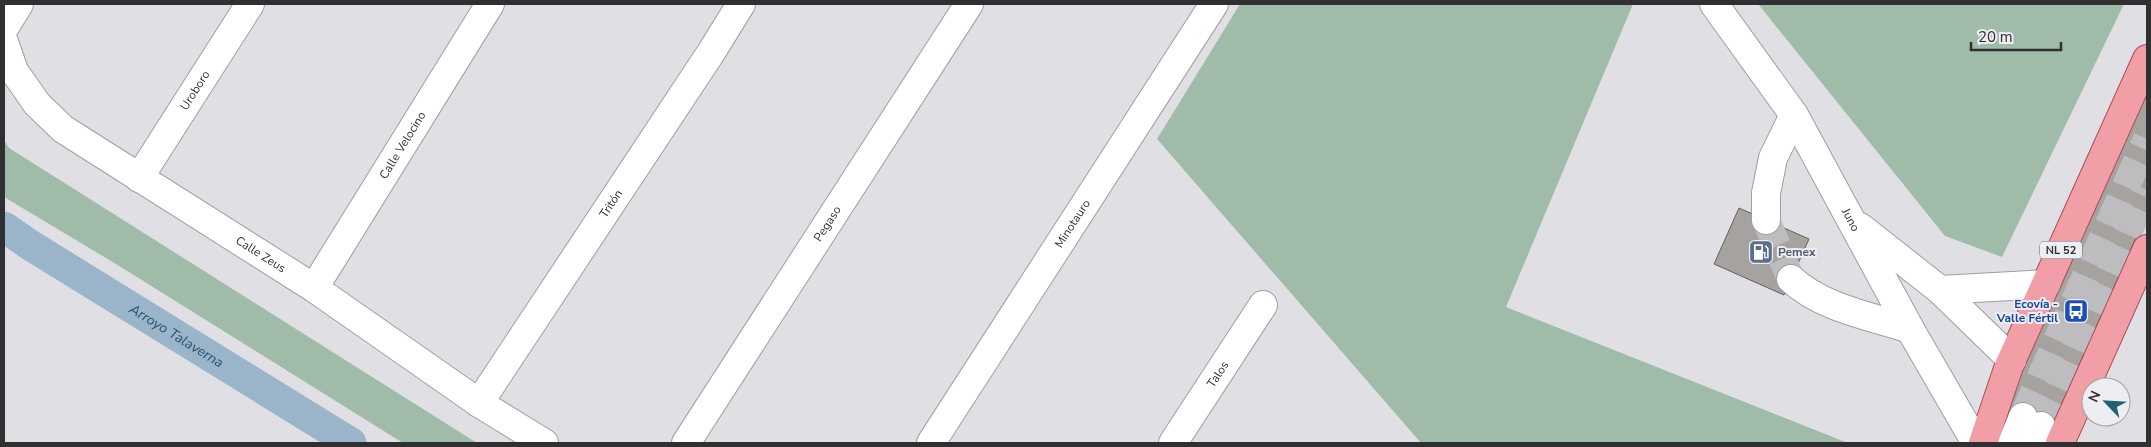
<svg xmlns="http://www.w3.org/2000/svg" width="2151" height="447" viewBox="0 0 2151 447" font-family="'Nunito Sans',sans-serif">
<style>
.green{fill:#a1bba9}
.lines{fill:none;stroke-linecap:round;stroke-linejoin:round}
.canal{stroke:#9ab4c9;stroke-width:31}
.building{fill:#a6a2a0;stroke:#625f5d}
.minor-tunnel{stroke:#bdbdc0;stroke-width:28;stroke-dasharray:28 14;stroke-linecap:butt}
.minor-casing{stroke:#9e9fa3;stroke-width:30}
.major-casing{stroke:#a84d58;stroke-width:30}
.minor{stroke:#fff;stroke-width:28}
.major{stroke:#f19ea7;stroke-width:28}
.labels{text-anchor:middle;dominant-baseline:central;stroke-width:4;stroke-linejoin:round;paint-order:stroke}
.shield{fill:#ededf2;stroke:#69696c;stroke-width:1}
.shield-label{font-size:11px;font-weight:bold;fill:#303032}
.street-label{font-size:12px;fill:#303032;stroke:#ededf2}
.service-label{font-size:12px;font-weight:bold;fill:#4e5e75;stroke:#ededf2;text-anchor:start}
.transit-label{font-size:12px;font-weight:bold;fill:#164399;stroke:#ededf2;text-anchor:end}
.water-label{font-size:14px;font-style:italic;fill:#275171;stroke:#ededf2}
</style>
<rect width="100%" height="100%" fill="#e0e0e4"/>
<g class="green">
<polygon points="1240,4 1633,4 1506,307 1848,443 1421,443 1157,139"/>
<polygon points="1758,4 2124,4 2002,257 1945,236"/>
<polygon points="4,140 9,148 477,443 403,443 116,264 4,197"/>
</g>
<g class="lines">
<path class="canal" id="s1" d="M 4,227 L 30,245 L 351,443"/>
</g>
<g class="building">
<polygon points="2145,96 2147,97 2147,213 2050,430 2004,409"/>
<polygon points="1739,208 1809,239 1784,295 1714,264"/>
</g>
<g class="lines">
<g class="minor-tunnel">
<polyline points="1766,220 1791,279"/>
<polyline points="2023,417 2147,139"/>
<polyline points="2041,426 2147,190"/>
</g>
<defs>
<g id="minor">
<path id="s2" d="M 1714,4 L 1794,115 L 1910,329 L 1976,443"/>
<polyline points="4,28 19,4"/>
<path id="s3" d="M 4,42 L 14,71 L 37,104 L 63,129 L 314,288 L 479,403 L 544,443"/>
<path id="s4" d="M 139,178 L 250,4"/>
<polyline points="1766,220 1766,193 1773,158 1794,115"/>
<polyline points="1860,227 1940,290 2012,360"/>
<path d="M 1791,279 C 1822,308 1870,316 1910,329"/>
<path id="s5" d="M 314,288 L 490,4"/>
<polyline points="1940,290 2046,284"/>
<path id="s6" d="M 479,403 L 712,51 L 741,4"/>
<path id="s7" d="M 686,443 L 969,4"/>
<path id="s8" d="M 931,443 L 1214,4"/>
<path id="s9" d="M 1173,443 L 1263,305"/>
<polyline points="2012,443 2023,417"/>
<polyline points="2033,443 2041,426"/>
</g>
<g id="major">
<polyline points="1983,443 2009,366 2147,59"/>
<polyline points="2060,443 2147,249"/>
</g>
</defs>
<use href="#minor" class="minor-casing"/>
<use href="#major" class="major-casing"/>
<use href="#minor" class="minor"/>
<use href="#major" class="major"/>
</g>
<defs>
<symbol id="fuel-square" viewBox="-11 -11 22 22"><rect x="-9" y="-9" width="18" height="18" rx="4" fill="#5c6f8a" stroke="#ededf2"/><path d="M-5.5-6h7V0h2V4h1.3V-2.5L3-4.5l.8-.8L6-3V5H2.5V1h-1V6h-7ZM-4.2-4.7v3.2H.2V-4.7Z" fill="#fff"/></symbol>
<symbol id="bus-square" viewBox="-11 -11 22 22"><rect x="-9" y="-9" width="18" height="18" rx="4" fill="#1a4fb4" stroke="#ededf2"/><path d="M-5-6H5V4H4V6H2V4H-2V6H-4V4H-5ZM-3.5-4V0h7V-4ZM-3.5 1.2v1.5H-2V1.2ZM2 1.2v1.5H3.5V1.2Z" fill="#fff"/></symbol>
</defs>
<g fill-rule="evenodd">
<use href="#fuel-square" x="1747" y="238" width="28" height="28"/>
<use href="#bus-square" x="2062" y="297" width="28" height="28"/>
</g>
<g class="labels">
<rect class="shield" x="2040" y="241.5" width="42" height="17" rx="4"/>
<g class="shield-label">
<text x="2061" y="250">NL 52</text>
</g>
<g class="street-label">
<text stroke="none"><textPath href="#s4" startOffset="104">Uroboro</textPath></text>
<text stroke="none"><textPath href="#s5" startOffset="168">Calle Velocino</textPath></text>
<text stroke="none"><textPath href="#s6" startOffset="239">Tritón</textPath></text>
<text stroke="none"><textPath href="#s2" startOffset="256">Juno</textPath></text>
<text stroke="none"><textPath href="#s7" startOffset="261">Pegaso</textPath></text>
<text stroke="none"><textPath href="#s8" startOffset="261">Minotauro</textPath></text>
<text stroke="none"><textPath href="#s3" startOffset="341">Calle Zeus</textPath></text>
<text stroke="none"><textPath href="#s9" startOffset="82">Talos</textPath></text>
</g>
<g class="service-label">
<text x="1778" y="252">Pemex</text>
</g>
<g class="transit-label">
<text x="2058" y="304">Ecovía -<tspan x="2058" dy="14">Valle Fértil</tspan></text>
</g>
<g class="water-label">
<text stroke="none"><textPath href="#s1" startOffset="204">Arroyo Talaverna</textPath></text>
</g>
</g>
<rect width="2151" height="447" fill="none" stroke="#303032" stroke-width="10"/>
<g transform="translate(2106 402) rotate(295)"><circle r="24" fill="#ededf2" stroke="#a1a1a5"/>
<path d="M0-4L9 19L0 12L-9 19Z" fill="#206175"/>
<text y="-8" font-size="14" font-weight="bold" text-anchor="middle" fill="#303032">N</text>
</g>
<path d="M1971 42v8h90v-8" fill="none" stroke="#303032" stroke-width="2.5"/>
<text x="1978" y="42" font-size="15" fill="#303032" stroke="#ededf2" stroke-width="4" paint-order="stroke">20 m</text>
</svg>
